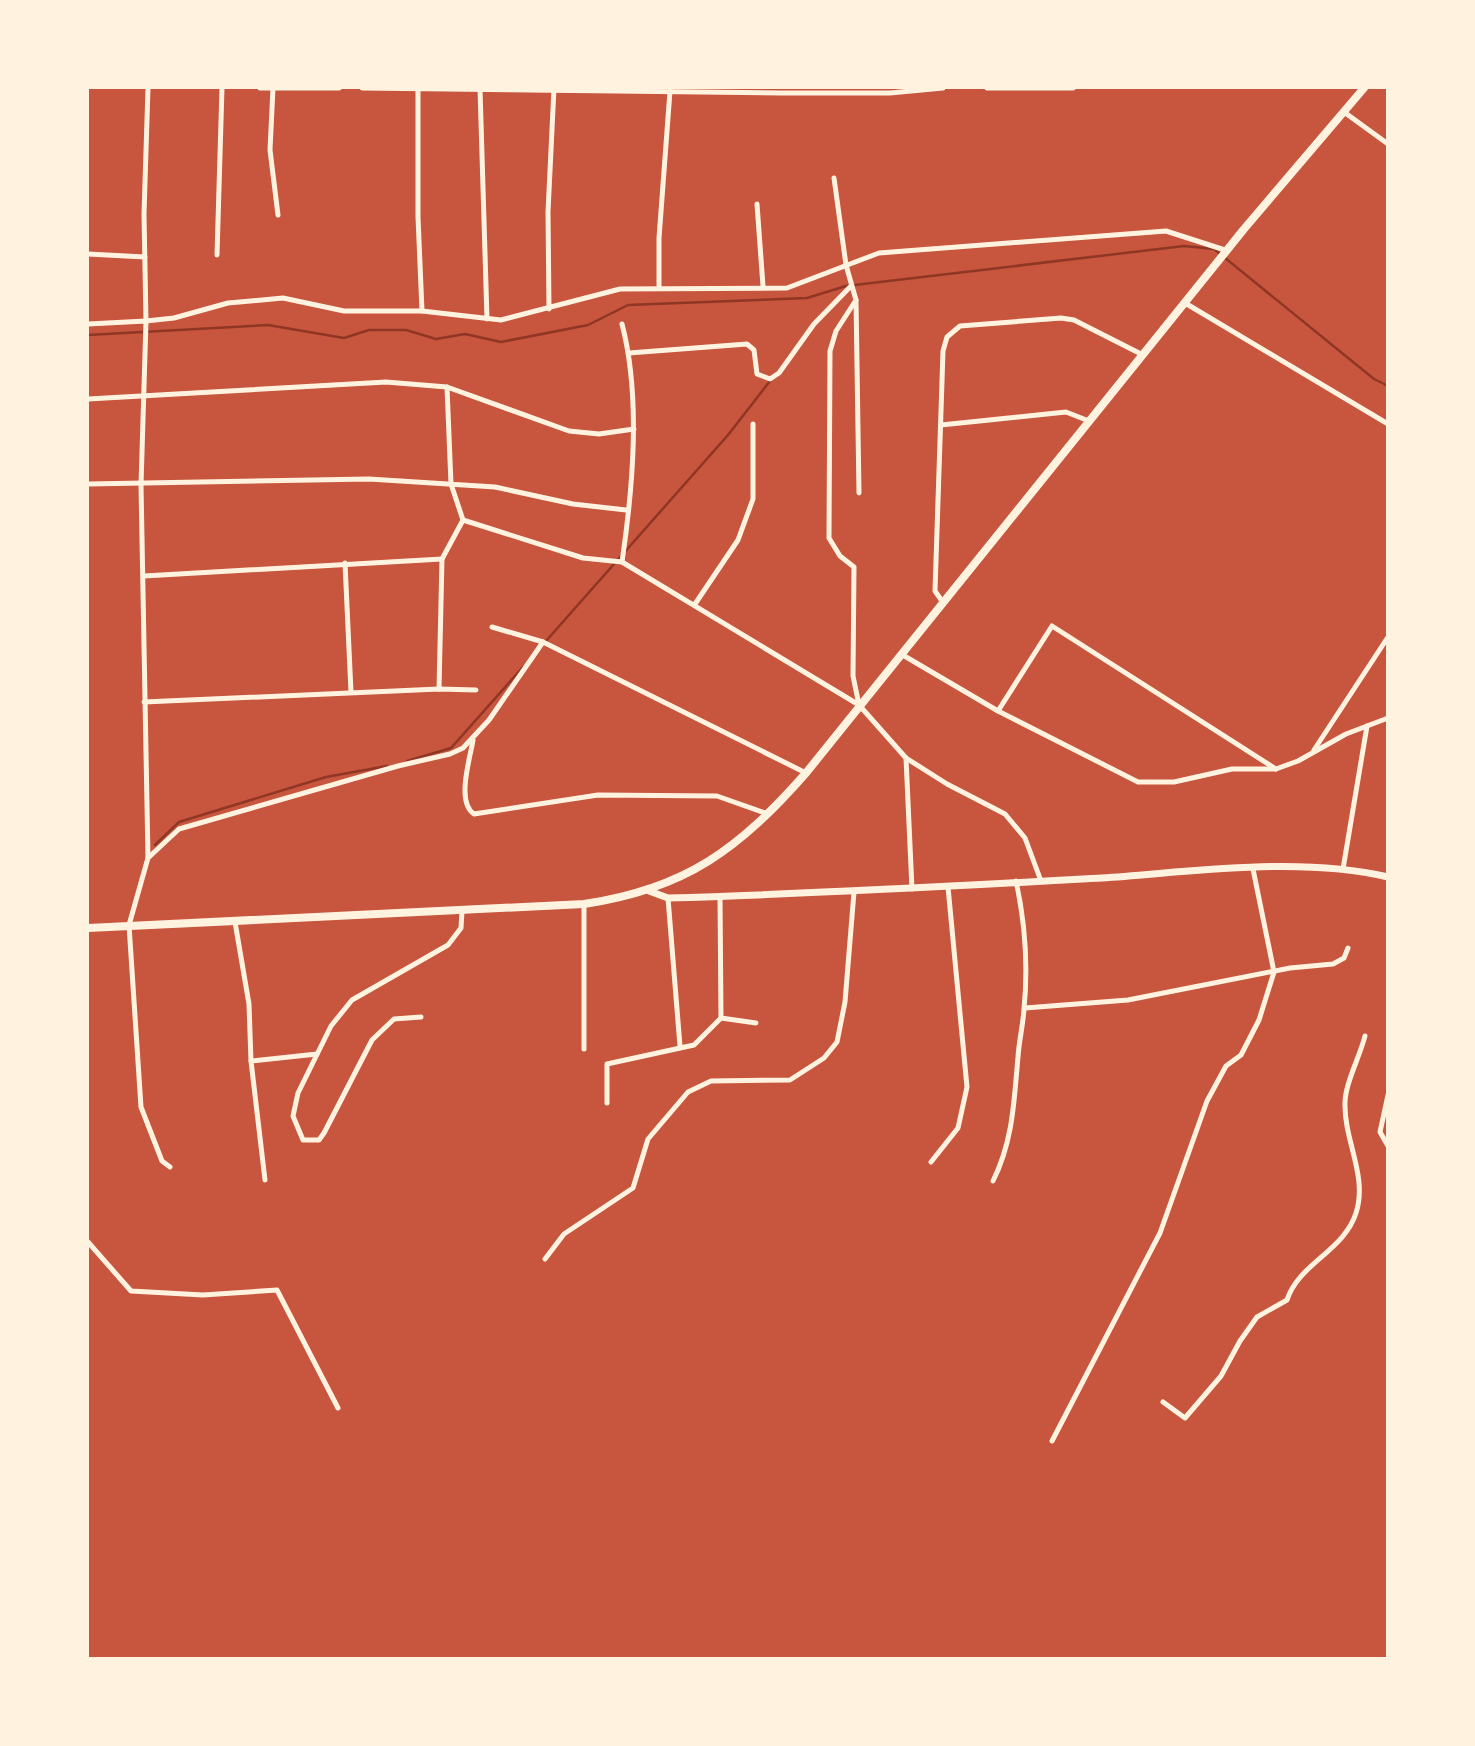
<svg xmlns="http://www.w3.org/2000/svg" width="1475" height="1746" viewBox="0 0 1475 1746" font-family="Arial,sans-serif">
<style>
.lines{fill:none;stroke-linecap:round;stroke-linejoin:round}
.stream{stroke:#8f3625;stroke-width:2.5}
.minor{stroke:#fff3e0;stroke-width:5}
.secondary{stroke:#fff3e0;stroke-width:7}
.primary{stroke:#fff3e0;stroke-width:8}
</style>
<rect width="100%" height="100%" fill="#c8553d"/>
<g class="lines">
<g class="stream">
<polyline points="88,335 268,325 344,338 369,330 406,330 436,339 465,334 501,342 588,325 628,305 807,298 846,286 1184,246 1214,249 1374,379 1388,386"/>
<polyline points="546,641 728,435 770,381"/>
<polyline points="407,761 451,748 523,667"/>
<polyline points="155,845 179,822 326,777 387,766"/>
</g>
<g class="minor">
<polyline points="148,88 144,214 146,321 174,318 228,303 283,298 344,311 422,311 501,320 620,289 787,288 879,253 1166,231 1228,251"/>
<polyline points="260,88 339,88"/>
<polyline points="273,88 270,150 278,215"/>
<polyline points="362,88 780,93 890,93 943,88"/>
<polyline points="418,88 418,217 422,311"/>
<polyline points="987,88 1073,88"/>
<polyline points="480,89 487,319"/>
<polyline points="1344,112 1388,144"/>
<polyline points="834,178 846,265 856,300 859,493"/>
<polyline points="757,204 763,286"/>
<polyline points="88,254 145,257"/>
<polyline points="217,255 222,88"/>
<polyline points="659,287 659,238 670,91"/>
<polyline points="856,300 836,331 830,351 829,538 840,556 854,567 853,676 859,705"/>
<polyline points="1185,303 1388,424"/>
<polyline points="549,309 548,212 554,88"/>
<polyline points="88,324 146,321 141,485 148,858 129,925 141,1107 162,1161 170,1167"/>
<polyline points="629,353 747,344 754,350 757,374 770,379 779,373 814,324 851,286"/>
<polyline points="447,387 451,484 463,520 583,558 622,562 859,705 906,758 947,784 1005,814 1025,838 1041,881"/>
<polyline points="88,399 386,382 447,387 569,431 599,434 634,429"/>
<polyline points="941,425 1066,412 1089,421"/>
<polyline points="88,484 369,479 495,487 573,504 626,510"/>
<path d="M 622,562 C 633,487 641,397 622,324"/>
<polyline points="345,563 351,692"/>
<polyline points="144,576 442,559"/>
<polyline points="942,601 935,591 943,351 947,337 960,326 1061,318 1074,320 1143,355"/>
<polyline points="695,604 738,540 753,499 753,424"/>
<polyline points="492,627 543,642 806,773"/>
<polyline points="901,654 998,711 1138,782 1174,782 1232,769 1276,769 1298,761 1346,734 1388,718"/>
<polyline points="439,689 442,559 463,520"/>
<polyline points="144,702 439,689 476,690"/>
<polyline points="998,711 1052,626 1276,769"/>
<path d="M 473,740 C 470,759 456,802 474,814 L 598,795 L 717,796 L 768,814"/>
<polyline points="1314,750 1388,637"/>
<polyline points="906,758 912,889"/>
<polyline points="148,858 179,829 398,766 450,754 463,748 489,720 543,642"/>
<polyline points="1343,869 1367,726"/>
<polyline points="720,896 721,1018"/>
<polyline points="668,898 680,1046"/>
<polyline points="584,904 584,1049"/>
<polyline points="235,922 249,1004 251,1061 265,1180"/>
<polyline points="1025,1008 1128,1000 1290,968 1333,964 1344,958 1348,948"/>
<polyline points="421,1017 394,1019 372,1040 324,1133 319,1140 303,1140 293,1116 298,1093 331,1026 352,1000 448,945 461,928 462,911"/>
<polyline points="251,1061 317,1054"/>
<polyline points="1388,1095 1380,1132 1388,1146"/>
<polyline points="607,1103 607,1064 694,1045 721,1018 756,1023"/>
<polyline points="931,1162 958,1128 967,1087 948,887"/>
<path d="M 993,1181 C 1013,1141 1014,1101 1018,1057 C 1019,1041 1023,1025 1024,1009 C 1028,968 1025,922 1016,881"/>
<polyline points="88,1242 131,1291 203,1295 277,1290 338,1408"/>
<polyline points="545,1259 564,1234 633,1188 648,1139 688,1092 711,1081 790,1080 824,1058 837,1042 845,1002 854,892"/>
<path d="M 1163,1402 L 1185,1418 L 1221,1376 L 1240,1341 L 1257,1317 L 1287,1300 C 1298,1264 1344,1251 1356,1213 C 1368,1176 1344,1141 1345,1103 C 1345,1084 1360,1056 1365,1036"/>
<polyline points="1052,1441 1160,1233 1207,1101 1226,1066 1241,1055 1259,1020 1274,972 1253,869"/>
</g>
<path class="secondary" d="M 649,891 L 668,898 C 813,894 957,886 1102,878 C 1192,872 1299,856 1388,877"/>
<path class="primary" d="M 88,928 L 584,904 C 686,889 739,849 806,773 L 1244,229 L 1364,88"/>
</g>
<rect width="1475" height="1746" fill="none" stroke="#fff3e0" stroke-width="178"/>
</svg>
